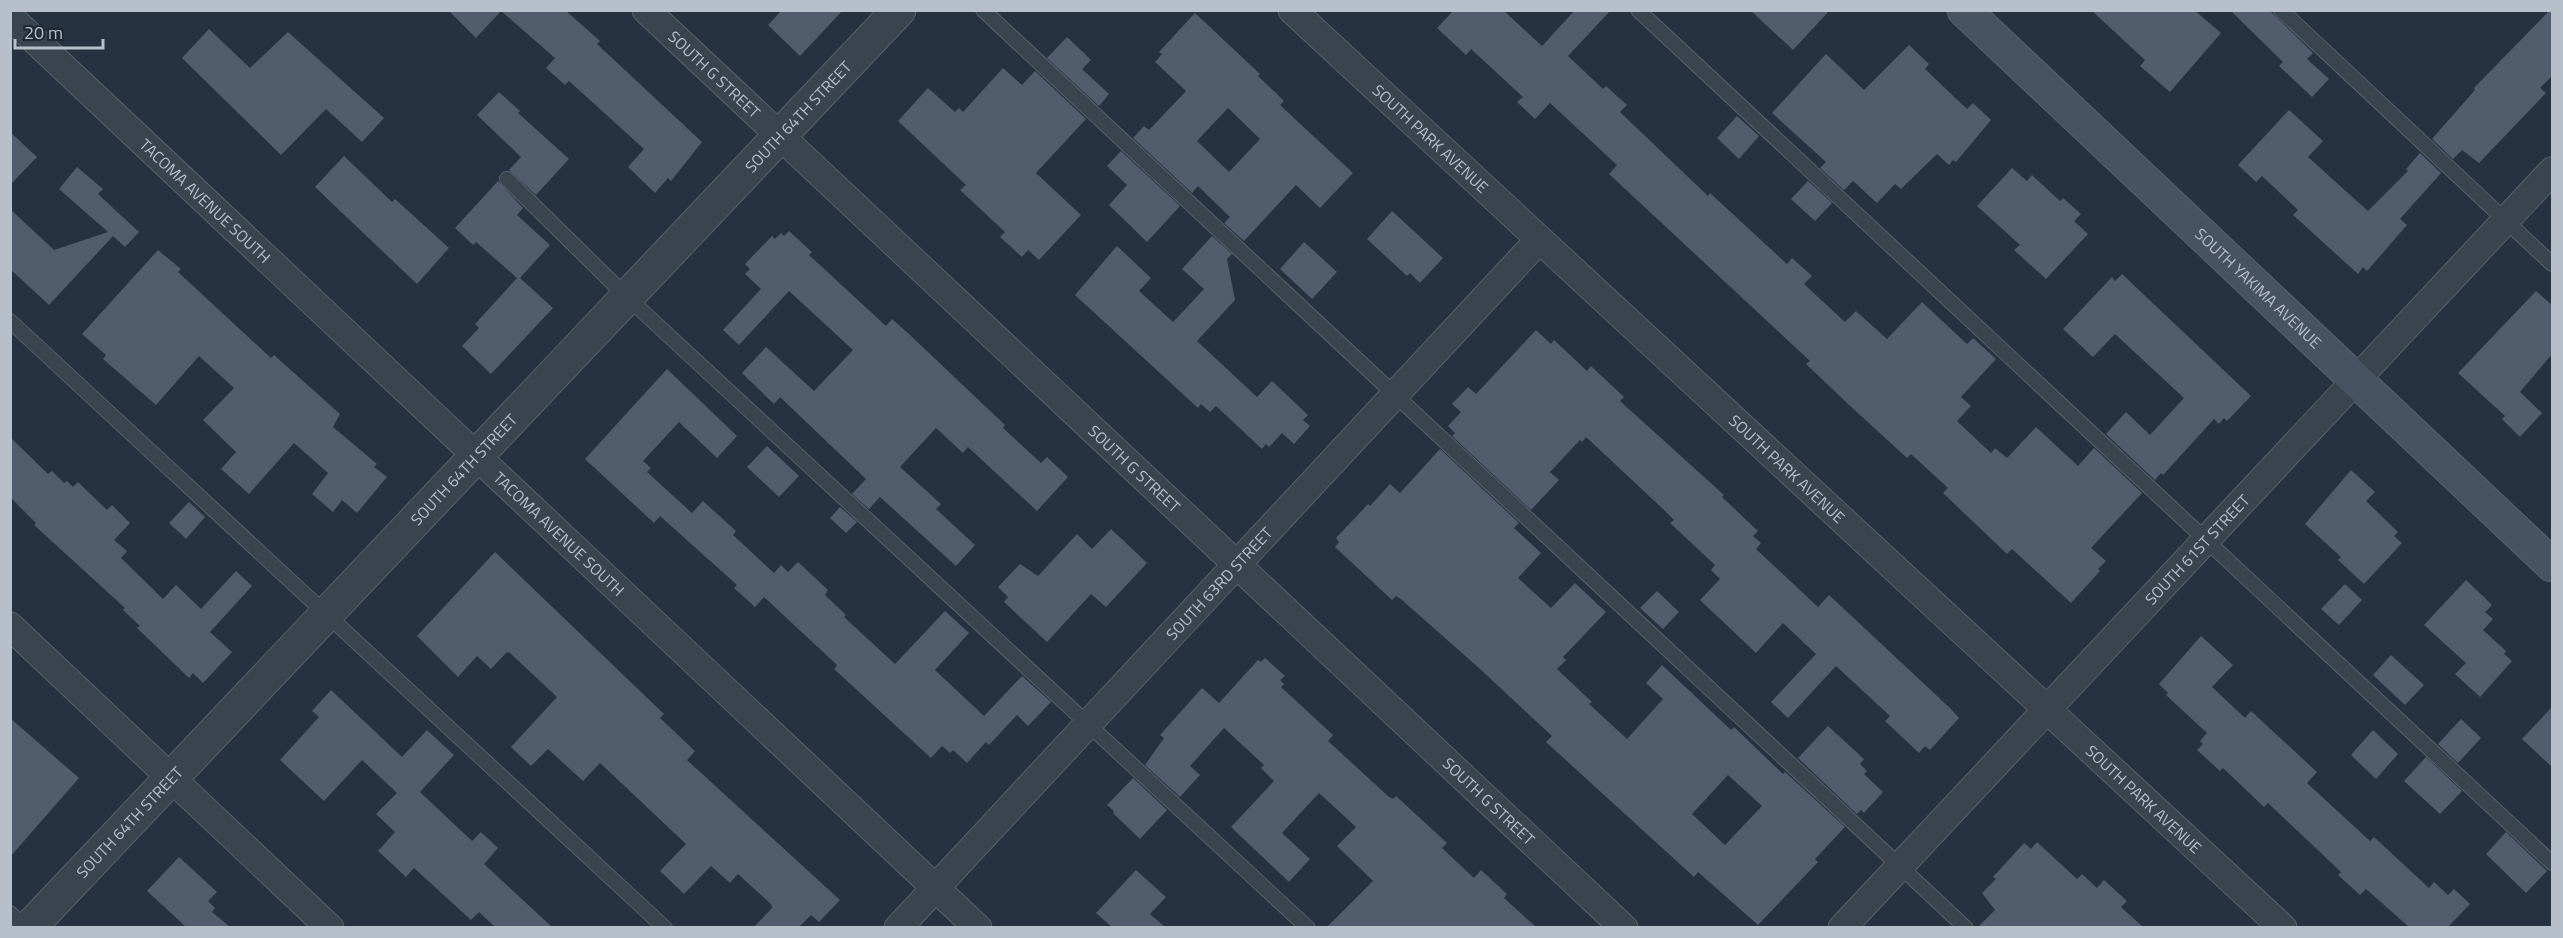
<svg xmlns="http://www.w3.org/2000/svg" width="2563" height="938" viewBox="0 0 2563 938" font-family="'Titillium Web',sans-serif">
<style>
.building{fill:#515d6d;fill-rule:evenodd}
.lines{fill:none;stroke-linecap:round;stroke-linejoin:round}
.service-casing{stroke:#58626d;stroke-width:16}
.minor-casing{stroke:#58626d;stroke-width:29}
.tertiary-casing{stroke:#58626d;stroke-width:35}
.secondary-casing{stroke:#58626d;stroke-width:35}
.service{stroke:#3a444f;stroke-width:14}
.minor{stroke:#3a444f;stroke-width:27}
.tertiary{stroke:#3a444f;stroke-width:33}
.secondary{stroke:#485362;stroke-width:33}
.labels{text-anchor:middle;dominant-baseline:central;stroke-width:4.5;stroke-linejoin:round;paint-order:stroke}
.street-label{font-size:16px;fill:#b6bfca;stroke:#1f2934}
</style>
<rect width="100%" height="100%" fill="#26323f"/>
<g class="building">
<polygon points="448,10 565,10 600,41 597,44 702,142 671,181 668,178 655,193 628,167 644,149 569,81 565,85 546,68 555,58 501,11 476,38"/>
<polygon points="782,10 843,10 800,56 768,25"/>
<polygon points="1454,10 1503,10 1542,46 1575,10 1611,10 1568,56 1603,89 1606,86 1627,105 1620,112 1708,196 1710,193 1787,264 1792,258 1812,276 1804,284 1845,322 1856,311 1887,339 1922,302 1967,344 1973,338 1996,359 1961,397 1971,406 1957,421 1991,453 1995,448 2007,458 2036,427 2078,466 2094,448 2142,493 2091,548 2106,561 2098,569 2100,571 2071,603 2012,549 2007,554 1943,493 1948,488 1911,454 1907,458 1847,403 1806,364 1810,361 1609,174 1617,165 1550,103 1535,119 1517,102 1523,97 1471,49 1466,55 1437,28"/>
<polygon points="1750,10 1830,10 1793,50"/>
<polygon points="2091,10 2194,10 2221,33 2170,92 2140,66 2145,60"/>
<polygon points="2230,10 2269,10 2313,53 2307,59 2329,79 2312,97 2279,66 2283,62"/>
<polygon points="2550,10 2553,10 2553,75 2540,88 2546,93 2479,163 2462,150 2453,159 2432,139 2475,90 2474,88"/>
<path d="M 1195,13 L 1260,74 L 1258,76 L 1284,101 L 1280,105 L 1353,173 L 1320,208 L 1296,185 L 1244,241 L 1224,223 L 1230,217 L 1198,186 L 1192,193 L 1133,138 L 1144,126 L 1149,130 L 1186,91 L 1155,62 L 1162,54 L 1159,52 ZM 1228,108 L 1260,139 L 1229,172 L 1197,141 Z"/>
<polygon points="209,29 250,68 288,32 384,118 362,142 326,109 281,155 182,58"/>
<polygon points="1067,37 1091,60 1082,69 1109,94 1099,106 1047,58"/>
<polygon points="1909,45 1929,64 1925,69 1967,109 1973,103 1991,120 1956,162 1953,160 1949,165 1937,154 1901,189 1895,184 1877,203 1853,181 1844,190 1820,168 1826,162 1772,113 1826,54 1864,90"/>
<polygon points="1003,68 1022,85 1035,71 1086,119 1036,173 1081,215 1039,260 1028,250 1022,257 1000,237 1005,232 960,190 966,185 898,121 928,88 955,112 959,108 963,112"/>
<polygon points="499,92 520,111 518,113 569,159 536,195 509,170 521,157 477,115"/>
<polygon points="2289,110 2323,141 2308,157 2368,211 2408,171 2406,169 2420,153 2441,173 2400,219 2407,225 2367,271 2363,267 2358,274 2293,215 2298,210 2262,176 2256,182 2238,165"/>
<polygon points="1737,116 1759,136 1739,159 1717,138"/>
<polygon points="10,132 37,157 10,185"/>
<polygon points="1121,151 1180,206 1147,242 1109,205 1127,185 1107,166"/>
<polygon points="344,156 392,202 395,199 449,248 417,284 315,187"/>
<polygon points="77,167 103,189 98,194 139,232 125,247 113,236 49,305 10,269 10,209 54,250 108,232 59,189"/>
<polygon points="2012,168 2027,181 2032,175 2060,201 2063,198 2081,214 2074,221 2088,234 2046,279 2014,250 2020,245 1977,206"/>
<polygon points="498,181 523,208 517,215 550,245 520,278 553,308 491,374 462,346 479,328 475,324 517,278 476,242 473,245 455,228"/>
<polygon points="1808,181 1832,203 1815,221 1791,199"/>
<polygon points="1392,211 1443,258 1420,283 1410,273 1407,276 1367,239"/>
<polygon points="789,231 812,252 809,255 886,326 892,319 910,335 1005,425 1003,428 1041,463 1047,457 1068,477 1037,511 968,447 963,453 936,428 900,467 941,504 936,509 975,545 956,566 880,497 869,509 852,494 866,479 780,397 774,404 742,373 766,347 814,391 853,350 789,291 739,345 723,330 761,289 745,274 750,269 745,264 772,236 775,239 781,233 784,236"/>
<polygon points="1212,236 1232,254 1227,259 1235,300 1197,341 1257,397 1272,381 1308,415 1303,420 1310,426 1294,444 1282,433 1269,447 1266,444 1262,449 1216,406 1210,412 1201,404 1198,408 1075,295 1117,246 1151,278 1139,291 1173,322 1204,289 1182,269"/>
<polygon points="1304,242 1337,272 1312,299 1280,269"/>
<polygon points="158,250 181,269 178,272 271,358 274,355 340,414 333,427 377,464 374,467 387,477 357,513 342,500 333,512 312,494 328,473 294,443 249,494 221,469 236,452 203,420 234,388 199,356 156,405 103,359 106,355 82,334"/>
<polygon points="2122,274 2251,396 2227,421 2224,418 2219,424 2214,419 2163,475 2161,473 2155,480 2106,434 2126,412 2150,435 2184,398 2115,334 2093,357 2063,329 2112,277 2115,281"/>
<polygon points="2536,291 2553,306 2553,353 2520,392 2542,413 2520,437 2502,419 2505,416 2458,373"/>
<polygon points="1536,330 1551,344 1554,340 1587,371 1591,366 1624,397 1620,401 1724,495 1722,497 1758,531 1753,536 1761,543 1756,549 1818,607 1829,595 1950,708 1959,718 1930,750 1925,746 1919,753 1885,721 1890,716 1836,666 1788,718 1771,702 1816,654 1783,623 1756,653 1700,600 1720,579 1711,570 1715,565 1670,523 1674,520 1663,509 1586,437 1582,442 1580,440 1550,472 1559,480 1531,510 1452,436 1455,433 1448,426 1461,412 1452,404 1468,387 1476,394"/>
<polygon points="667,369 737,436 717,458 679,422 643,461 651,468 647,472 692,513 703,501 736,531 733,535 774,573 781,565 788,572 798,562 828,590 825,595 846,615 844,617 895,664 945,611 969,633 935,670 984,716 1022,676 1051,702 1028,726 1017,715 989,745 986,742 967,763 953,750 950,753 942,746 931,758 834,669 837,665 764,597 755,607 734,588 737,585 660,516 654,523 585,459"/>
<polygon points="10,437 48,474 52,471 64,483 67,481 73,487 78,482 107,510 112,505 130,523 114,540 127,551 121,558 163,599 176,585 201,609 236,571 252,586 210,632 232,652 203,683 193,673 189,678 137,628 140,626 123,610 125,608 34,525 36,523 10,497"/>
<polygon points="767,446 799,476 779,497 747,467"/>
<path d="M 1440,449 L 1519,523 L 1514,528 L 1541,553 L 1518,578 L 1551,608 L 1575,583 L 1606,612 L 1563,657 L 1566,660 L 1557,669 L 1592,702 L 1589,704 L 1627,739 L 1663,699 L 1646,683 L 1662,665 L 1731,730 L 1734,727 L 1783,774 L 1785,772 L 1845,827 L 1815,859 L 1818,862 L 1758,925 L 1698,872 L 1694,877 L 1546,742 L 1552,736 L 1480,669 L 1402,600 L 1396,596 L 1392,600 L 1335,547 L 1339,542 L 1336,538 L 1368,504 L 1370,506 L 1390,484 L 1400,493 ZM 1728,775 L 1762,806 L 1725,845 L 1692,814 Z"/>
<polygon points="2351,470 2375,492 2366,501 2398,532 2394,536 2402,543 2364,584 2338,560 2341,557 2305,524"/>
<polygon points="189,502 205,517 186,539 169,523"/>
<polygon points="840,507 857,522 846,533 830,518"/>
<polygon points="1111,529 1147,563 1106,607 1091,594 1047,642 1004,602 1008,597 998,587 1020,564 1038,576 1077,534 1092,549"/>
<polygon points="495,552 664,714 660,718 695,751 687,760 840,900 819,922 811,915 799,927 754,927 772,908 771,904 738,874 730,883 711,866 684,894 660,871 686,844 600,763 583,781 548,749 531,766 511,747 557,697 510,653 507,652 491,669 477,656 458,677 417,636"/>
<polygon points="2466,580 2492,605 2485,612 2493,619 2483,630 2506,651 2504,654 2512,661 2480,697 2455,674 2466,663 2424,625"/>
<polygon points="2345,584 2362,600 2339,625 2321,609"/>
<polygon points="1657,591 1679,612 1663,629 1640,608"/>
<polygon points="2201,636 2233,665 2212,687 2245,718 2251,711 2317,772 2307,783 2370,841 2374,837 2429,888 2434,882 2448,895 2454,889 2470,904 2448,927 2409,927 2366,889 2360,895 2338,875 2341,872 2268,803 2264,807 2223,768 2220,771 2197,750 2203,744 2200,741 2207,733 2166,695 2168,693 2159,684"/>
<polygon points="2391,655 2424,685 2405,705 2373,675"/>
<polygon points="1265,658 1285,676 1280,680 1284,684 1281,687 1333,735 1328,741 1388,796 1393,799 1396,796 1447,843 1442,848 1474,878 1481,870 1507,894 1504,898 1536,927 1327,927 1373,881 1337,846 1356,827 1319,793 1282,833 1310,859 1289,882 1231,827 1274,781 1261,768 1264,765 1224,728 1190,766 1200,775 1180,797 1145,765 1164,738 1160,735 1202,688 1219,703 1258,660 1261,662"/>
<polygon points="331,690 402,757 427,730 454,755 420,792 472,841 481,832 498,848 484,864 552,927 495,927 479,912 471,920 414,868 406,877 378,851 395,832 376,814 397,793 362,760 324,801 280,760 319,717 312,711"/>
<polygon points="2553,706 2553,768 2522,739"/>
<polygon points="10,718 79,778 10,857"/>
<polygon points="2461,719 2481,738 2458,763 2438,744"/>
<polygon points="1828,726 1864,759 1860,764 1867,771 1864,774 1883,792 1864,813 1861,810 1857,814 1798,758"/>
<polygon points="2373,730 2398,754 2376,779 2351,755"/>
<polygon points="2426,757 2462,791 2440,814 2404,781"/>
<polygon points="1133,778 1167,810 1140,839 1113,813 1114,811 1107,805"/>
<polygon points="2506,832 2547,871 2526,893 2486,854"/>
<polygon points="2037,842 2077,879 2082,874 2097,888 2104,880 2127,901 2121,907 2143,927 1978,927 1995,910 1982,893 1996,879 1993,877 2024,843 2031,849"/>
<polygon points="179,857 217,892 208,901 215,908 212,912 230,927 186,927 147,891"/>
<polygon points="1136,870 1166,897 1150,914 1165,927 1112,927 1096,913"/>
</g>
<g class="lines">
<defs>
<g id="service">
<polyline points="983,10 1966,928"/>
<polyline points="1638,10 2552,863"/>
<polyline points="2281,10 2552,264"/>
<polyline points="507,179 627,297 1308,928"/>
<polyline points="10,321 665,928"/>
<polyline points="10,913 26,928"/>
</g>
<g id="minor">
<path id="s1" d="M 646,10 L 1624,928"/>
<path id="s2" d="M 1292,10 L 2283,928"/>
<path id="s3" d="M 10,17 L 978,928"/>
<polyline points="10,626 330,928"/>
<path id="s4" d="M 898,928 L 1539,240"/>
<path id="s5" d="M 1842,928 L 2552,171"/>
</g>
<g id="tertiary">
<path id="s6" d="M 29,928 L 899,10"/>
</g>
<g id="secondary">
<path id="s7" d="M 1964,10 L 2552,565"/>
</g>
</defs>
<use href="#service" class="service-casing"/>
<use href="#minor" class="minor-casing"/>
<use href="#tertiary" class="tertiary-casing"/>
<use href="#secondary" class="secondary-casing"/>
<use href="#service" class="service"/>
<use href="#minor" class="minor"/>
<use href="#tertiary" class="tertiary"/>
<use href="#secondary" class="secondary"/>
</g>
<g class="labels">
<g class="street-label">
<text stroke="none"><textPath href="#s1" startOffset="94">SOUTH G STREET</textPath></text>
<text stroke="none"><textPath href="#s6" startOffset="1118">SOUTH 64TH STREET</textPath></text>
<text stroke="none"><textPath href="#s2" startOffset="189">SOUTH PARK AVENUE</textPath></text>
<text stroke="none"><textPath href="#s3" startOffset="268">TACOMA AVENUE SOUTH</textPath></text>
<text stroke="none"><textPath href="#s7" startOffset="405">SOUTH YAKIMA AVENUE</textPath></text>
<text stroke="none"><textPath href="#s6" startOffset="632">SOUTH 64TH STREET</textPath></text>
<text stroke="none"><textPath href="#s1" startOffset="670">SOUTH G STREET</textPath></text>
<text stroke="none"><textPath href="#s2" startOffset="675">SOUTH PARK AVENUE</textPath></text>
<text stroke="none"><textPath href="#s3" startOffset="754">TACOMA AVENUE SOUTH</textPath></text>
<text stroke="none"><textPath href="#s5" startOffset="519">SOUTH 61ST STREET</textPath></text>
<text stroke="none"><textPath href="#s4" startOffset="471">SOUTH 63RD STREET</textPath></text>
<text stroke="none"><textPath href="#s2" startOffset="1161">SOUTH PARK AVENUE</textPath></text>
<text stroke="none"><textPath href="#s1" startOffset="1156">SOUTH G STREET</textPath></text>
<text stroke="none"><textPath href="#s6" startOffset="146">SOUTH 64TH STREET</textPath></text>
</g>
</g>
<rect width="2563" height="938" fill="none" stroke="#b6bfca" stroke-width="24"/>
<path d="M15 39v9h88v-9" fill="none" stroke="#b6bfca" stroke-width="3"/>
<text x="24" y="39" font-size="18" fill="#b6bfca" stroke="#1f2934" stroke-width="4.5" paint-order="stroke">20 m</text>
</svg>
